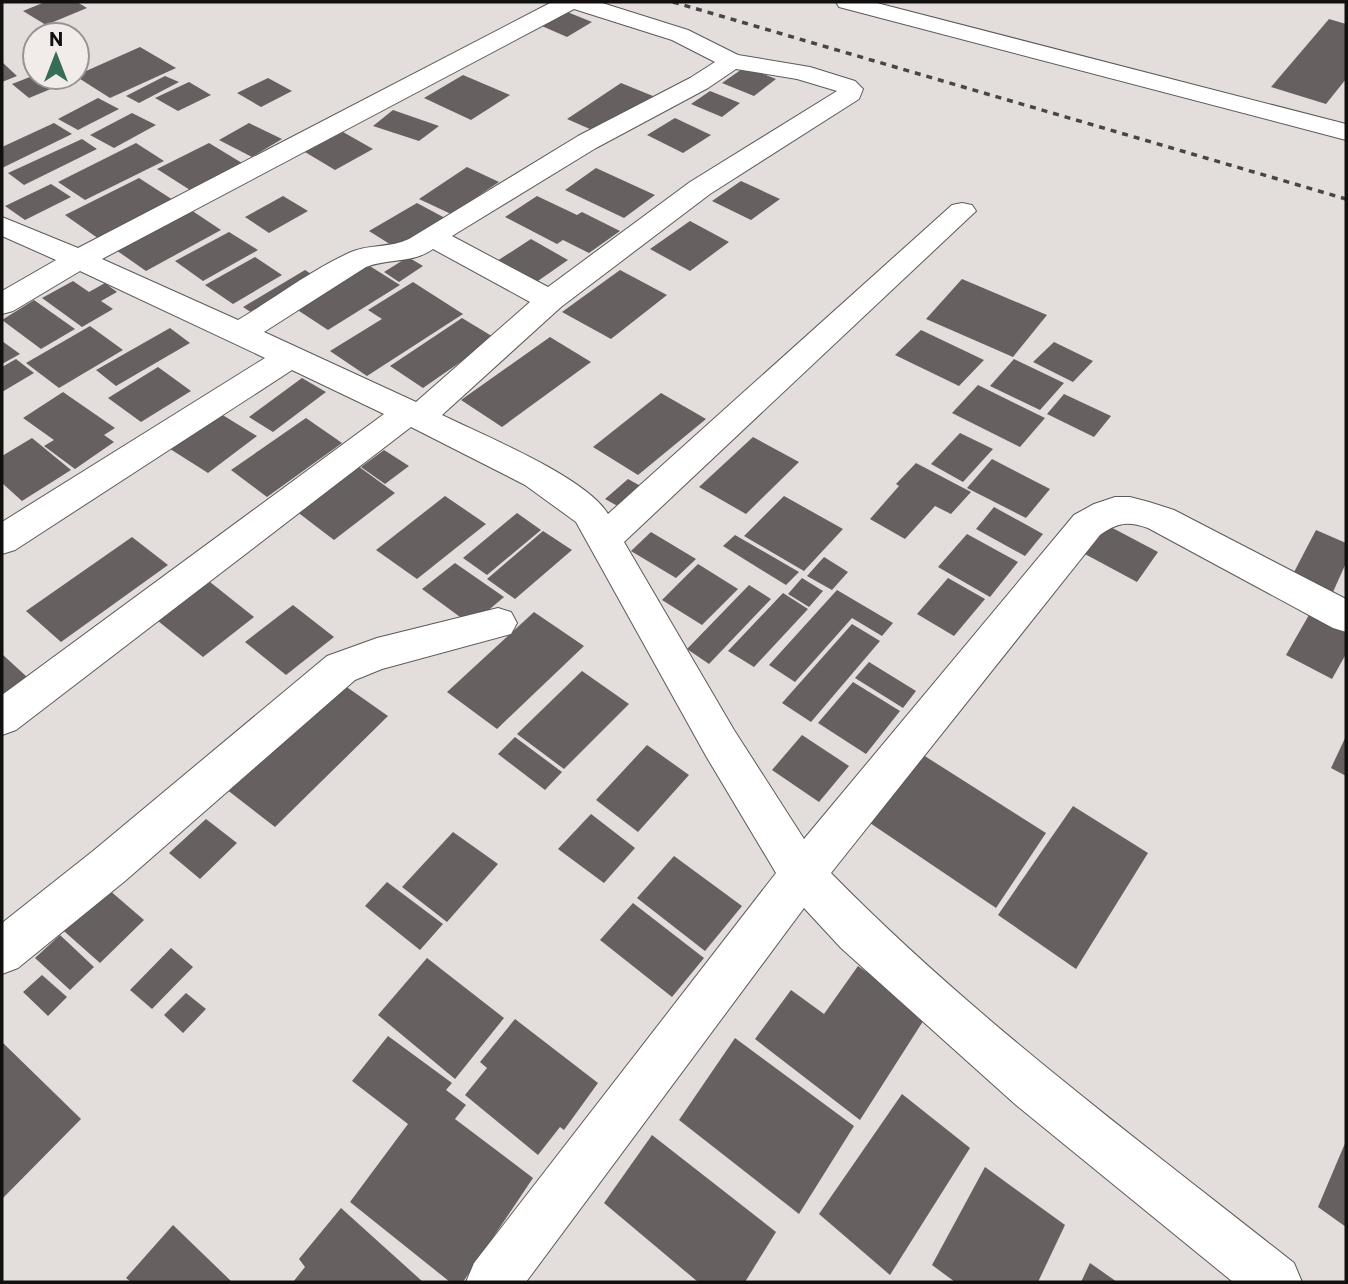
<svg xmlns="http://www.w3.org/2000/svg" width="1348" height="1284" viewBox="0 0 1348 1284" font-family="Commissioner,sans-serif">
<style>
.building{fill:#666160}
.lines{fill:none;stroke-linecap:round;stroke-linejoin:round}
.minor-casing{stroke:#5d5957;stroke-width:2}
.minor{fill:#fff;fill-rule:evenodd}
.rail{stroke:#484644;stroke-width:3.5;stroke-dasharray:6 6;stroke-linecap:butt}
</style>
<rect width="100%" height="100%" fill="#e3dedc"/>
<g class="building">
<polygon points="45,2 77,2 87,8 46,25 23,11"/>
<polygon points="560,9 592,22 567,37 535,23"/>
<polygon points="1329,19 1346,24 1346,79 1326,104 1271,87"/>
<polygon points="140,47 176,68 110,98 77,77 77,75"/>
<polygon points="2,62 17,76 2,82"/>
<polygon points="745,67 776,79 754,96 722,83"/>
<polygon points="35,75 65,77 70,81 29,98 12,84"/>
<polygon points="463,75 510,95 471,120 424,98"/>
<polygon points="165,76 179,82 139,103 126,96"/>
<polygon points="268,78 292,91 261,107 237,93"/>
<polygon points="189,82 211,95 178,111 155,98"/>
<polygon points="621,83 653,96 599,133 567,119"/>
<polygon points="710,91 740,103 722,117 691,104"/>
<polygon points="98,98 119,109 78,130 58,119"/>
<polygon points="393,110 439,126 419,141 373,126"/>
<polygon points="132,113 156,125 114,148 90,135"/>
<polygon points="675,118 711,135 683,153 647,135"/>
<polygon points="54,123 72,134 2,168 2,147"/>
<polygon points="249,123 282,139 252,157 219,140"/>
<polygon points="343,132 373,149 335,170 305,152"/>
<polygon points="82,139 97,149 24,185 8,173"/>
<polygon points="136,143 164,161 85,200 58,182"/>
<polygon points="209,143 242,163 190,190 157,169"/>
<polygon points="467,167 499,182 451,214 419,199"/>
<polygon points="596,168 655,195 624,218 565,190"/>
<polygon points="139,178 173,200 99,239 65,215"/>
<polygon points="741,181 780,199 751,220 712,201"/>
<polygon points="51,184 71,197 25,220 5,206"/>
<polygon points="283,196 308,211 269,233 245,217"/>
<polygon points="537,196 577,215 582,212 620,231 589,253 563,240 557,244 505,217"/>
<polygon points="417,203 445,218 396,248 369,231"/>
<polygon points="191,210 221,230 146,271 116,250"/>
<polygon points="690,221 729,242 690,271 650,249"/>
<polygon points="229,232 258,250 203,281 175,261"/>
<polygon points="531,239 568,260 535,283 497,261"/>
<polygon points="255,257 282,275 233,304 205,285"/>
<polygon points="408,257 423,266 399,282 384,272"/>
<polygon points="365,263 400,285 328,330 293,307"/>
<polygon points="305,270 322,281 260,318 243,307"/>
<polygon points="620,270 667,295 611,339 562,312"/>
<polygon points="962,279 1047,315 1013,357 926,319"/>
<polygon points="73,281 89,292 105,283 117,292 101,301 113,309 82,327 42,298"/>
<polygon points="413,282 463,314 367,376 330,351 382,319 368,310"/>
<polygon points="34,300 75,329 41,349 2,320"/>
<polygon points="462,318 495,338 423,388 390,366"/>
<polygon points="90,326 123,350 59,388 26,363"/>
<polygon points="170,328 190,343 116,386 96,370"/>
<polygon points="921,330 984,360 959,386 895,355"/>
<polygon points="550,337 591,362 502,427 461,400"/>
<polygon points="2,341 20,354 2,364"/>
<polygon points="1054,342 1093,361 1073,382 1033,362"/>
<polygon points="16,359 34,373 2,392 2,367"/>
<polygon points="1014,359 1064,383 1040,410 990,386"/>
<polygon points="158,367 191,391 141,422 108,398"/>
<polygon points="302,378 326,392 273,432 249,417"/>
<polygon points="978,385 1045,418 1020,447 952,413"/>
<polygon points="63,392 115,428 104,435 114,442 75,469 44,446 54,440 23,418"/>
<polygon points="661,393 706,419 638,475 593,447"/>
<polygon points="1064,394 1111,416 1094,437 1047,414"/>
<polygon points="216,411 257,436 208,473 167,447"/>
<polygon points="306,418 342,443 267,497 231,470"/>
<polygon points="960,433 993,449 963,482 931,464"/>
<polygon points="753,437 799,462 746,514 699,487"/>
<polygon points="32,438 71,470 22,501 2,483 2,456"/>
<polygon points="384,450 409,466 385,484 361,467"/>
<polygon points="992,459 1050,489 1026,518 967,488"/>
<polygon points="916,463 971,492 951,514 935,506 905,539 870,519 899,486 896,484"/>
<polygon points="358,466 395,493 334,540 296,511"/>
<polygon points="628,479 646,489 623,509 605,499"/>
<polygon points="445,496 486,524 417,579 376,550"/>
<polygon points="784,496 843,529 804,571 744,536"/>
<polygon points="994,507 1043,534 1025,556 976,529"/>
<polygon points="517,513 541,530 487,575 463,558"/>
<polygon points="1105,524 1158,552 1137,582 1083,553"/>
<polygon points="1316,530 1346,543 1346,563 1333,592 1293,574"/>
<polygon points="543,531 572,550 515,599 487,579"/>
<polygon points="651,532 696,559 676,578 631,551"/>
<polygon points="967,534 1018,562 990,597 938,567"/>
<polygon points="735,535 799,572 786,585 723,546"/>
<polygon points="132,537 168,565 61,642 26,611"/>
<polygon points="824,557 848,572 832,590 807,576"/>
<polygon points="455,563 504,597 471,625 422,589"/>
<polygon points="698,564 738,589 702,625 662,600"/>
<polygon points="802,578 823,591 809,607 788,594"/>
<polygon points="948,578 985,599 954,636 917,614"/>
<polygon points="210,582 254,617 203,657 158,621"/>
<polygon points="749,585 771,599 709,664 687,649"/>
<polygon points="837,590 893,623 882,636 852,618 795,682 769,665"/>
<polygon points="783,593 808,609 754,667 728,651"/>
<polygon points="293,605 334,637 286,675 245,642"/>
<polygon points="1313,608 1346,625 1346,654 1332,679 1286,655"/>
<polygon points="534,612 584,646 497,729 447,692"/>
<polygon points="852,624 880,641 811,722 782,703"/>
<polygon points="2,654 27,677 2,696"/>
<polygon points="869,662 916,691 903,708 855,678"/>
<polygon points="582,671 629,704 564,769 517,734"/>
<polygon points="853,682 900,711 866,754 818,723"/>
<polygon points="341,683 388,716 275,827 226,789"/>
<polygon points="802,735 849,766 819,802 772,770"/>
<polygon points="1346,736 1346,776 1331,768"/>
<polygon points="515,737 562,772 545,790 498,754"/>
<polygon points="647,745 689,775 638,832 596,800"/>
<polygon points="920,753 1046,833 996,908 867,821"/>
<polygon points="1073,806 1148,853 1076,969 998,915"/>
<polygon points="591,814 635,848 604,883 558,849"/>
<polygon points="206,819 237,843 200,879 169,853"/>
<polygon points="453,832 498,864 447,922 402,887"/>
<polygon points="674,856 742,906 705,951 637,898"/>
<polygon points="387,882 443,924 420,950 365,906"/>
<polygon points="101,883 144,920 100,963 56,924"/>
<polygon points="633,903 704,958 672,997 600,940"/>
<polygon points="60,935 94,967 70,990 35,958"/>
<polygon points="171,948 193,967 152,1009 130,990"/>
<polygon points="427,958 504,1018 455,1079 378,1015"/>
<polygon points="858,966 927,1015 860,1120 755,1039 791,990 824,1014"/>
<polygon points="42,975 67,997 48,1016 23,992"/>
<polygon points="186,993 206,1009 183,1033 164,1015"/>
<polygon points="515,1019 598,1083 564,1130 560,1127 538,1155 465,1095 487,1068 480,1062"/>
<polygon points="388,1036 452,1083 446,1090 466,1105 455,1119 533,1178 463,1282 450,1282 350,1202 408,1124 352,1081"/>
<polygon points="735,1038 854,1126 799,1214 679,1120"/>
<polygon points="2,1042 81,1119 2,1199"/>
<polygon points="902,1094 970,1148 890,1275 819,1214"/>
<polygon points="652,1135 776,1232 745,1282 698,1282 604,1203"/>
<polygon points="1346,1141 1346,1227 1318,1207"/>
<polygon points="985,1167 1065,1225 1038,1282 955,1282 932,1265"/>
<polygon points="341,1208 423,1282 293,1282 305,1267 299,1259"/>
<polygon points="173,1225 232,1282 131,1282 126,1278"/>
<polygon points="1090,1263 1117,1282 1081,1282"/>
</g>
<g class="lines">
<defs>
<g id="minor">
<path d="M 552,2 L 599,2 L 688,30 L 738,55 L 810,67 L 855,81 L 863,89 L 859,99 L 710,194 L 561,307 L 442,415 C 483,435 586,477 608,514 L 952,205 L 962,203 L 972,205 L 976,211 L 624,542 L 734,730 L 804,839 L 1074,515 L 1094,504 L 1115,497 L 1130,497 L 1149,502 L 1174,510 L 1346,599 L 1346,632 L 1333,628 L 1148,528 C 1128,521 1118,522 1100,535 L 831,873 C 972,1017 1136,1138 1294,1263 L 1302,1282 L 1233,1282 L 1016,1105 L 841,948 L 804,908 L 526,1282 L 466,1282 L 474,1263 L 776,873 L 706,756 L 576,522 L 525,485 L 411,427 L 16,730 L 2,735 L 2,695 L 384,414 L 292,370 L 15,550 L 2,554 L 2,522 L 265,358 L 80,271 L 13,311 L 2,314 L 2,291 L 56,260 L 2,236 L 2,217 L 78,248 ZM 574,9 L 672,40 L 715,62 L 690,78 L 578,136 L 409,239 C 391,248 370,244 351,252 C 311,270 275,298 238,320 L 102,259 ZM 736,69 L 797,79 L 837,91 L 690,182 L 548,287 L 452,236 L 596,148 L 708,88 ZM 433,249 L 530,302 L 416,402 L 264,332 L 366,267 C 388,258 412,264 433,249 Z"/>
<polygon points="836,2 873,2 1346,124 1346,140 839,7"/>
<polygon points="498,608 511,612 517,623 511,634 382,669 355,680 125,881 18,968 2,974 2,923 93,851 327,656 377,638"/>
</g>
</defs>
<use href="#minor" class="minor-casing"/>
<use href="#minor" class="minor"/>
<polyline class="rail" points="673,2 1346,199"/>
</g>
<rect width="1348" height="1284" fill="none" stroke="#12100f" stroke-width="7"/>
<g transform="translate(56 56)"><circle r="33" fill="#f1ebe9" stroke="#989392" stroke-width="2"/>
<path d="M0-5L12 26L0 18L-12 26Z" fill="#366d55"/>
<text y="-10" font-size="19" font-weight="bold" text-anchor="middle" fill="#12100f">N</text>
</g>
</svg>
